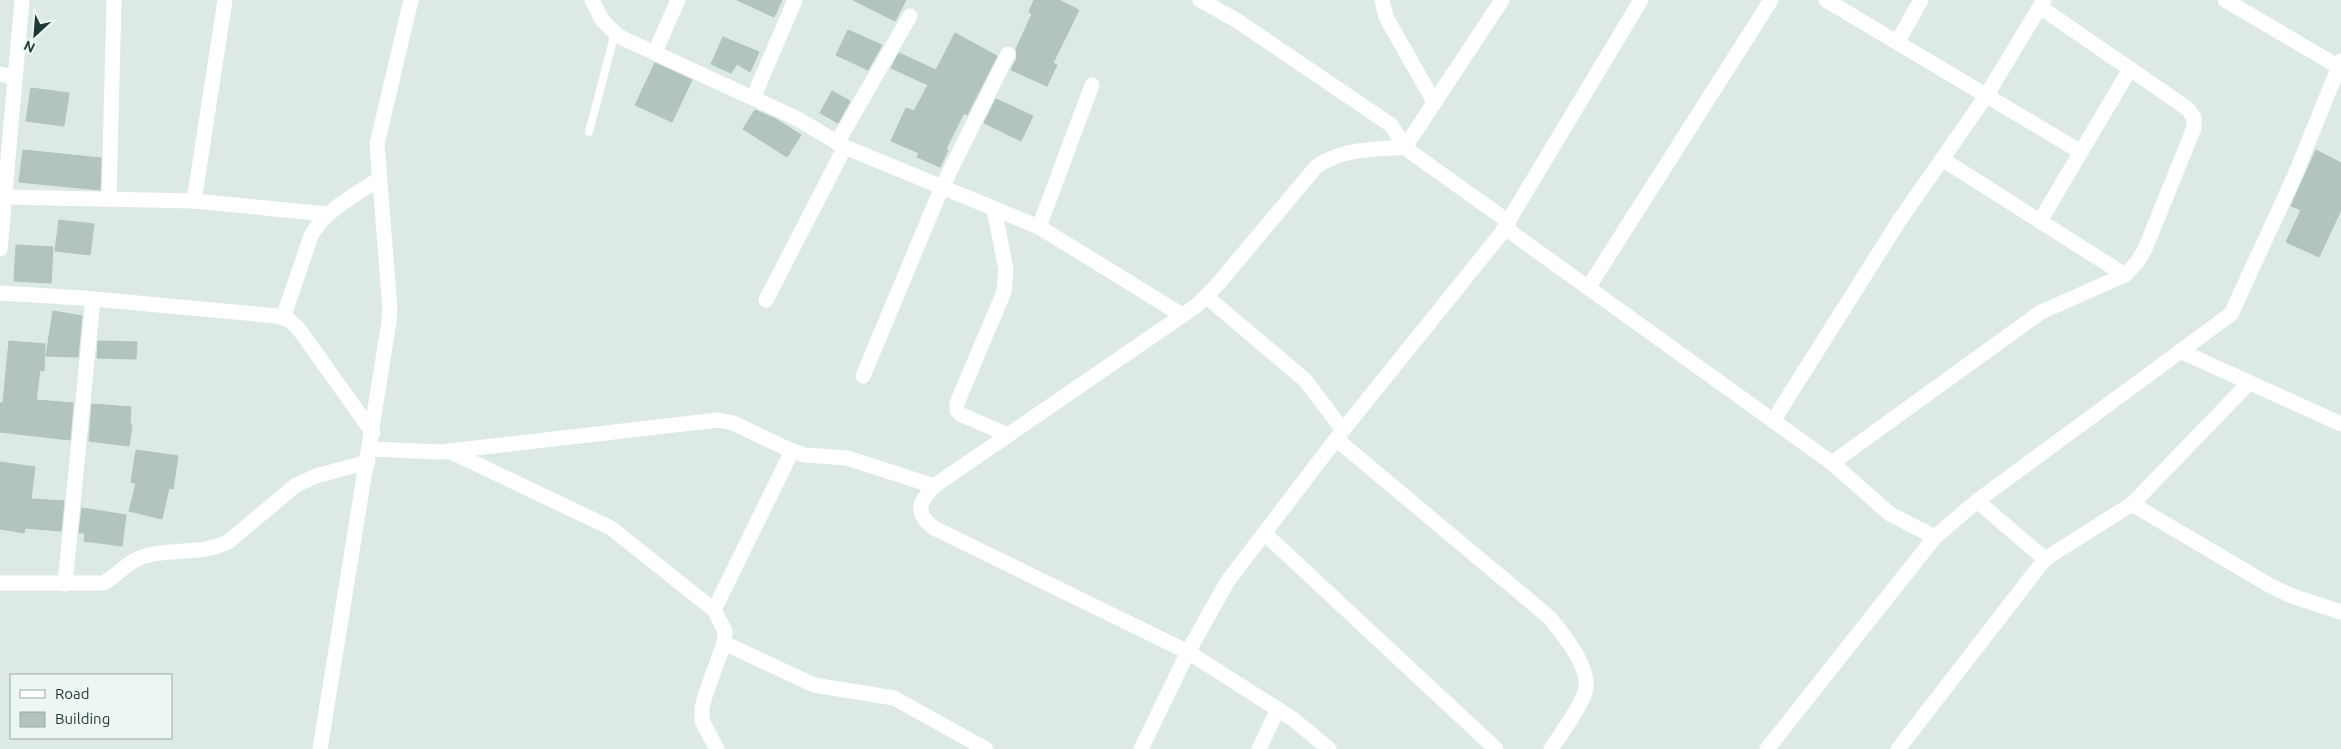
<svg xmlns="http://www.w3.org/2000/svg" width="2341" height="749" viewBox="0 0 2341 749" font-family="Ubuntu,sans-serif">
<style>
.building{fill:#b2c4bd;stroke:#afc3bb}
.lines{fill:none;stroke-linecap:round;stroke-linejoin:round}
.lane{stroke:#fff;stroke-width:8}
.street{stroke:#fff;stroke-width:15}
</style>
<rect width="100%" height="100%" fill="#ddeae4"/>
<g class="building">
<polygon points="737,0 782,0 774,17"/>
<polygon points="853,0 906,0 895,21"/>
<polygon points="1034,0 1059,0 1079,10 1053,63 1057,65 1047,86 1011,70 1017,58 1016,49 1032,14 1029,12"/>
<polygon points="848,30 882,45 868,70 836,55"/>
<polygon points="955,33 997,56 967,115 964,113 946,149 948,150 940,167 917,157 919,153 891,141 906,108 914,111 928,85 891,68 899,53 936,70"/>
<polygon points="723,37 759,52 750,72 737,64 731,73 711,64"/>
<polygon points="655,63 692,80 672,122 635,105"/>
<polygon points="31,88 69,93 64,126 26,121"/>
<polygon points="832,91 850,101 838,123 820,113"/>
<polygon points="996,99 1033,116 1021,141 984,123"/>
<polygon points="755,110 776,119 801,135 787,157 743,129"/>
<polygon points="23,150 101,158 100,190 19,182"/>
<polygon points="2316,150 2341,163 2341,210 2319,257 2286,242 2301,210 2291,206"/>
<polygon points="59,220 94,224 90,255 55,251"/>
<polygon points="16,245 53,247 51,283 14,281"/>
<polygon points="53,311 82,316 78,357 46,356"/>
<polygon points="9,341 45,344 44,371 40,370 36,400 73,403 70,440 0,432 0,403 3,403"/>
<polygon points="98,341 137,342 136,359 97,358"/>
<polygon points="92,404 131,407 130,424 132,425 129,446 89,441"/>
<polygon points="136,450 178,456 173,489 169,488 162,519 129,511 136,483 131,482"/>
<polygon points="0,462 35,467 31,499 64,501 61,531 25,528 24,533 0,529"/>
<polygon points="82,508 126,515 122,546 84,541 85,533 79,533"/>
</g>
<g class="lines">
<polyline class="lane" points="589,132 615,33"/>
<g class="street">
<polyline points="592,0 602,20 618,36 796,118 845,147 1039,227 1182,315"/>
<polyline points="1200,0 1236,20 1391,125 1405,147 1412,153 1509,222"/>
<polyline points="1382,0 1386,17 1434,102"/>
<polyline points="1826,0 2081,152"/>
<polyline points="2225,0 2339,67"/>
<polyline points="1898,41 1921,0"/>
<polyline points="655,52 678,0"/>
<polyline points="0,74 15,77"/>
<polyline points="753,98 795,0"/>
<polyline points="837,143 910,16"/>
<polyline points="1942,159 2125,275"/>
<polyline points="5,197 194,201 327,214"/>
<polyline points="109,199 114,0"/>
<polyline points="194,201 225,0"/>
<polyline points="994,209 1006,269 1004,292 957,403 957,410 960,414 1008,435"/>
<polyline points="2040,221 2130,69"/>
<polyline points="1039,227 1092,85"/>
<polyline points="1505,228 1832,463 1890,514 1935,537"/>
<polyline points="0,249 22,0"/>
<polyline points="1588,288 1771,0"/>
<polyline points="0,293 83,298 277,316 289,320 298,328 373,433"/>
<polyline points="1207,297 1305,380 1343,430"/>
<polyline points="766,300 845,147"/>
<path d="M 283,318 L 311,236 C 325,210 354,196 379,179"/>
<polyline points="2180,351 2341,424"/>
<polyline points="863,376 942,187 1008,54"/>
<polyline points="1773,421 1899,221 1986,96 2044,0"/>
<path d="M 1336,439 L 1549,617 C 1562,633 1589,665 1586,688 C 1584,703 1560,735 1551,749"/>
<polyline points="370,449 441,452 718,420 733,423 792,451 805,455 847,458 934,486"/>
<polyline points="449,451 611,528 714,610 725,631 724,643 705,696 702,708 702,721 717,749"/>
<polyline points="1832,463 2041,312 2125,275 2138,261 2145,249 2194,128 2194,118 2188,109 2040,7"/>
<polyline points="2132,504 2269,585 2292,596 2341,612"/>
<polyline points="1264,533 1496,749"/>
<polyline points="2045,559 2132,504 2249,383"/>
<path d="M 0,583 L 103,583 C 118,576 128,560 145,556 C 173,548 201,555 228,542 L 296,485 L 316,476 L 368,462"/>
<polyline points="65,584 93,299"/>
<polyline points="714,610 792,451"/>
<polyline points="724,643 814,685 894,698 986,749"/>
<polyline points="320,749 389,322 390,309 377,144 411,0"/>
<polyline points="1141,749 1188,652 1227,582 1343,430 1500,235 1641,0"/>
<polyline points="1259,749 1278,709"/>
<path d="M 1329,749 L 1293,719 L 1188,652 L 934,528 C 914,513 919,502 934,486 L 1196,306 L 1218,284 L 1316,167 C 1342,148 1373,150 1405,147 L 1502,0"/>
<polyline points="1767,749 1935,537 1977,501"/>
<polyline points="1898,749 2045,559 1977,501 2231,314 2295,175 2341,61"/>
</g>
</g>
<rect x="10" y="674" width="162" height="65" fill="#edf6f2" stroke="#9aaaa6"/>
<rect x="20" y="690" width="25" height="8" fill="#ffffff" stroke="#9aaaa6"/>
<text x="55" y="699" font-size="15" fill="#1e3933">Road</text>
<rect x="20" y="712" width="25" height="15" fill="#b2c4bd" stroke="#9aaaa6"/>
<text x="55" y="724" font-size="15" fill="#1e3933">Building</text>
<g transform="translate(35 35) rotate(206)" stroke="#edf6f2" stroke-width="4" paint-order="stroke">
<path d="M0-4L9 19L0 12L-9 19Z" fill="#1e3933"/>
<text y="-8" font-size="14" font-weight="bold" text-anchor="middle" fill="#1e3933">N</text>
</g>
</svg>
